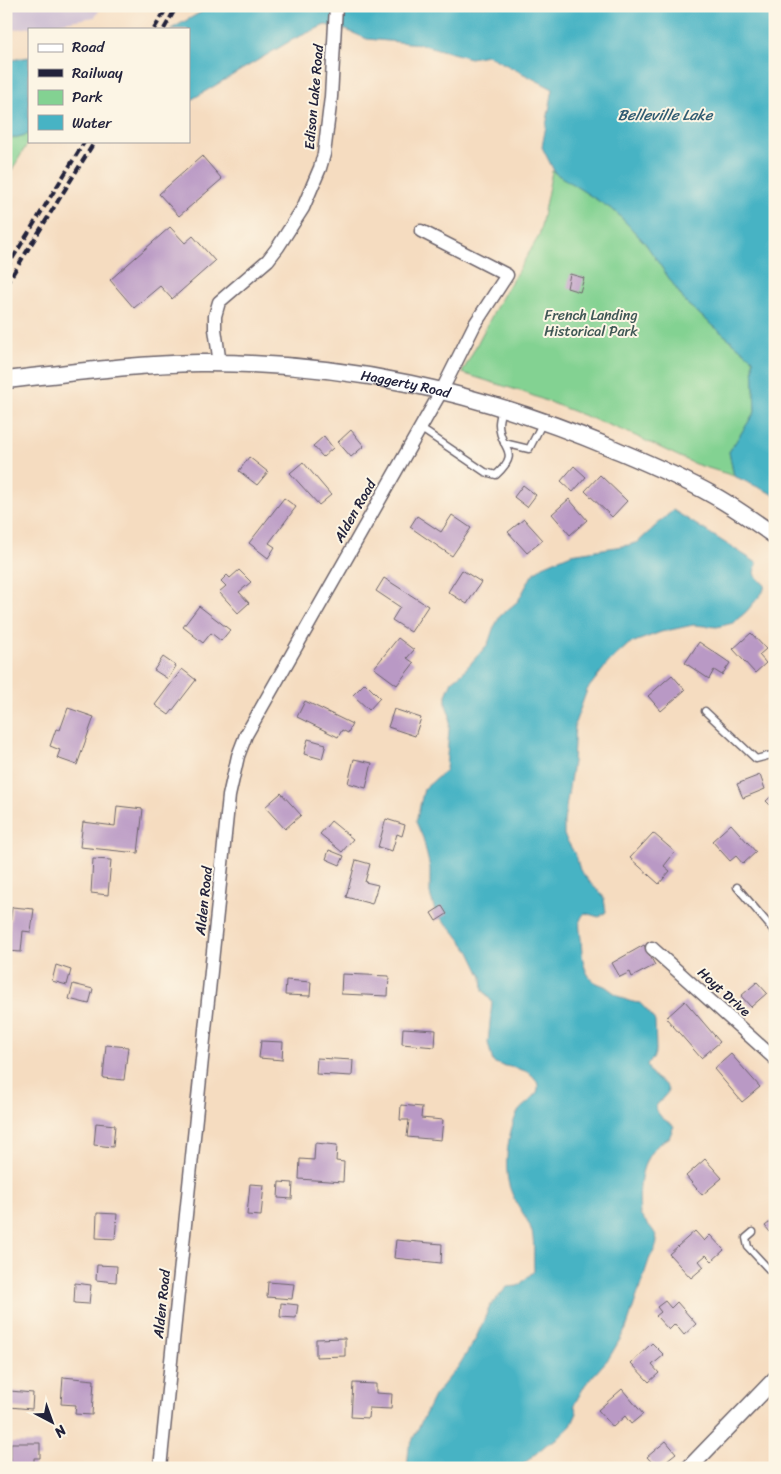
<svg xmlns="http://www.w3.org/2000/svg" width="781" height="1474" viewBox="0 0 781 1474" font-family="Sriracha,sans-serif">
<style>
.industrial{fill:#cdbed3}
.green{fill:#83d292;stroke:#527a66}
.water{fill:#47b3c4;stroke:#346a80}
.building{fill:#b999c5}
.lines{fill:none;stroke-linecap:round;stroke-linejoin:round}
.service-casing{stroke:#6c636a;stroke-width:9}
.minor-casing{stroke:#6c636a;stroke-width:15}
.tertiary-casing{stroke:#6c636a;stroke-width:18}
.secondary-casing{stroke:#6c636a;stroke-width:19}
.service{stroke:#fff;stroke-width:6}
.minor{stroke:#fff;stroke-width:12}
.tertiary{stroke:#fff;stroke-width:15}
.secondary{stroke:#fff;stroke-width:16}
.rail{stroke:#22223b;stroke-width:4;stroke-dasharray:8 4;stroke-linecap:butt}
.labels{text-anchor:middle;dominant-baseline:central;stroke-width:4;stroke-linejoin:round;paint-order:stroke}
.street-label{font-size:14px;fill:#22223b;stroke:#fcf5e5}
.park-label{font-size:14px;fill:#3f5755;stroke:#fcf5e5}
.water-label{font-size:15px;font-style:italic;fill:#315c72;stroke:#fcf5e5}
</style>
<rect width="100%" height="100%" fill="#fcf5e5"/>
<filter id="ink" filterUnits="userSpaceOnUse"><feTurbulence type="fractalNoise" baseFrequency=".02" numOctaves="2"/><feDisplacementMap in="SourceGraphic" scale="10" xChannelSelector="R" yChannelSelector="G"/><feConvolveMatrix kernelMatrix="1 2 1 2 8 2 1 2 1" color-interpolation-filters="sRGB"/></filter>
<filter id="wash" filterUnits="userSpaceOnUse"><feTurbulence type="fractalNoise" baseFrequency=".0096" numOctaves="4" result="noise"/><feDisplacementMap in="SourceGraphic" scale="20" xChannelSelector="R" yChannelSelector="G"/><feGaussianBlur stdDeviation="1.12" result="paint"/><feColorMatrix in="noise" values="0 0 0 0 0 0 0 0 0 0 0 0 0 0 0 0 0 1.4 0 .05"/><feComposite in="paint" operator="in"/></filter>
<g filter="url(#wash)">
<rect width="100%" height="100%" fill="#f5dcc0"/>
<polygon class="industrial" points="6,6 102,6 95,17 6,31"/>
<g class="green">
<polygon points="29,134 29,141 6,180 6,140"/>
<polygon points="552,171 616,212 645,243 686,303 753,359 755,412 729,452 734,476 695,464 627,432 523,392 462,373 498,304 539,236"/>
</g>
<g class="water">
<polygon points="212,6 775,6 775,495 734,476 729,452 755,412 753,359 686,303 645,243 616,212 555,173 542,147 553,89 487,55 470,58 420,44 367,39 344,29 325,25 292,40 189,101 189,29 171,29"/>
<polygon points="29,57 29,134 6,140 6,61"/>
<path d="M 673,510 L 757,563 L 754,572 L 755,576 L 765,585 L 763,592 L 746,612 L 733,623 L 717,627 L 693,625 L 661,632 L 629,644 L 608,663 L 587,690 L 575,723 L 573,762 L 564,821 L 564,835 L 576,856 L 580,870 L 594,887 L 601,893 L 604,899 L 606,912 L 599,917 L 585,913 C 577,920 580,929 581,939 C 582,953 582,973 595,982 C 600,985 605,985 609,989 C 620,997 626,1002 640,1003 L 653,1017 L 655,1022 L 656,1050 L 653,1059 L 647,1064 C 651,1082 668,1080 668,1092 L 656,1106 L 656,1110 L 662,1118 L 674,1126 L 669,1138 C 639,1152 638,1187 640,1215 C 653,1231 665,1237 650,1257 L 626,1329 L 609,1358 L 585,1385 L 574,1405 L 577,1413 L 571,1426 L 557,1439 L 547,1444 L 519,1468 L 407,1468 L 409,1447 L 434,1396 L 458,1367 L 475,1340 L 490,1306 L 507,1287 L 518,1286 L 534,1271 C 533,1259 535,1244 532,1232 C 528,1217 516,1206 511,1191 C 507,1182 506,1166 507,1157 C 507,1145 512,1122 518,1112 C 524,1103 543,1095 537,1082 C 530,1066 507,1069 493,1062 L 488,1043 L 492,1002 L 483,990 L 482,977 L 470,952 L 453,930 L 436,914 L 430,894 L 430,868 L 423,838 L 416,822 L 424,789 L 446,770 L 450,716 L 446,705 L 446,695 L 452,681 L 462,673 L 488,644 L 493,629 L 500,616 L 518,601 L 532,575 L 543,566 L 571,554 L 629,545 L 638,542 Z"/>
</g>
<g id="blocks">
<g class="building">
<polygon points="202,156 222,179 179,216 159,194"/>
<polygon points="170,227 185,243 193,236 215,261 172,299 160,286 134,308 110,280"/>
<polygon points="570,274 584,278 580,292 567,288"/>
<polygon points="351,430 364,446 351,457 338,442"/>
<polygon points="324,436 333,448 323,457 313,446"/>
<polygon points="249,457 268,472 257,485 239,471"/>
<polygon points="303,462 331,495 319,505 290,473"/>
<polygon points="574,466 586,477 573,492 561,481"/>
<polygon points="600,475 627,501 612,517 585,491"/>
<polygon points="523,485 536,495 527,507 514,497"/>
<polygon points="284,498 296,507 269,543 275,547 268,558 249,543"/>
<polygon points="569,499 587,520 570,535 552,514"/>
<polygon points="452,515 471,528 452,556 410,527 417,516 441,532"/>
<polygon points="524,519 543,540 527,553 508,532"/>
<polygon points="239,570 251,582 239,592 249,603 238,613 219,592 226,586 221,581 227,575 230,578"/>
<polygon points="462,570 481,582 467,604 448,592"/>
<polygon points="384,578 428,606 411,632 392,620 400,607 376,591"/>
<polygon points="199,606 230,630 221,641 211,633 203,643 183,627"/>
<polygon points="751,633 766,649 759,655 766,663 755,673 733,649"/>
<polygon points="398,638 414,650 407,658 414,663 397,685 374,668"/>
<polygon points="699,642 730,663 722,675 714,670 709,679 685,663"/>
<polygon points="163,657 176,666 168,679 154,670"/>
<polygon points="182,669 196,680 169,715 155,705"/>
<polygon points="672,675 685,690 661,711 648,696"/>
<polygon points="365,683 380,698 369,710 353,695"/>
<polygon points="305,701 352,724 348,733 342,730 338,737 297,717"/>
<polygon points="68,708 94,717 77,765 57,758 60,750 50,746 56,729 60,730"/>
<polygon points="394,709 421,718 415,736 388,727"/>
<polygon points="308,739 326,744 322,759 304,754"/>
<polygon points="354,759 372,763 366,788 348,783"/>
<polygon points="760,775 765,789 743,798 737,784"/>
<polygon points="281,793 301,815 285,829 265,807"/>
<polygon points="775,793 775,810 766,801"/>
<polygon points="117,806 143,809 138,853 80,847 83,822 115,826"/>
<polygon points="386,819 405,825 402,836 397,834 392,851 378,847"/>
<polygon points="331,821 353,839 342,852 320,834"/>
<polygon points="731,824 756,852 743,864 736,856 730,861 712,841"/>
<polygon points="653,833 675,852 664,866 670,871 659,884 630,858"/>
<polygon points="329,850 344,856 340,865 326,859"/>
<polygon points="93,859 111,860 108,895 91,893"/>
<polygon points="356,860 370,864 365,882 378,885 372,904 346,897"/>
<polygon points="442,906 447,914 436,921 431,913"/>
<polygon points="12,907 34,909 31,932 23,931 21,952 7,951"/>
<polygon points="644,945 655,965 632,977 630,972 620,977 612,963"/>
<polygon points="56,965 71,970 67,985 52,981"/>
<polygon points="342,974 389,976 388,996 341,994"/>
<polygon points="286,980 311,982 310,996 285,995"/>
<polygon points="757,982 767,993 751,1007 741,996"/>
<polygon points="73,984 93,989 89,1004 69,999"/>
<polygon points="685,1001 720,1042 701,1058 666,1018"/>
<polygon points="403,1028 436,1030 435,1047 402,1044"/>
<polygon points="261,1041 283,1042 282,1060 259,1058"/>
<polygon points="106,1045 128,1047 124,1080 103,1078"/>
<polygon points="731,1054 760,1087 742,1102 714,1069"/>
<polygon points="317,1058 353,1060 352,1076 316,1074"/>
<polygon points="401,1105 422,1107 421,1118 443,1120 441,1140 407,1137 409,1120 400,1120"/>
<polygon points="96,1123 115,1125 113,1147 94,1145"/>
<polygon points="315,1143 337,1145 336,1161 344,1162 343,1182 299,1179 300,1159 314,1160"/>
<polygon points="705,1159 722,1178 702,1195 686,1176"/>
<polygon points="279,1182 293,1183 292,1199 278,1198"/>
<polygon points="250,1184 264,1185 261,1216 247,1215"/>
<polygon points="97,1213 117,1214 115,1239 96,1238"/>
<polygon points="775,1218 775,1238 765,1226"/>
<polygon points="695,1231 704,1241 710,1235 724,1250 712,1261 706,1255 699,1261 704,1267 691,1278 669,1254"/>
<polygon points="396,1240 442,1244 441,1263 394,1258"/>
<polygon points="97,1265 117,1266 116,1282 96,1280"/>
<polygon points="268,1282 294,1284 292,1299 267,1297"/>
<polygon points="75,1283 91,1285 89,1304 74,1303"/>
<polygon points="665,1301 671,1308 677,1302 696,1324 684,1335 675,1324 669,1330 656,1316 661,1312 657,1307"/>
<polygon points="281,1303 298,1305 296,1318 280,1317"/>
<polygon points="345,1338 345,1356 316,1357 316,1339"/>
<polygon points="652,1343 664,1355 652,1365 659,1373 649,1382 631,1363"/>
<polygon points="63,1377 94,1380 92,1415 75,1414 76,1405 61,1404"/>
<polygon points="353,1383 376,1384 376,1393 392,1394 391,1409 369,1408 368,1418 351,1417"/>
<polygon points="622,1389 643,1414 631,1424 625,1416 613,1427 598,1410"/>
<polygon points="10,1391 33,1393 32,1409 9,1407"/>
<polygon points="666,1441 676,1453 657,1468 647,1457"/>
<polygon points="11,1443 40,1443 40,1458 34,1458 34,1468 6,1468 6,1460 11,1460"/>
</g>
</g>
</g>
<g filter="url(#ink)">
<use href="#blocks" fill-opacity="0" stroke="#6c636a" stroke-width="1"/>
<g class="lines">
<defs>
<g id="service">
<path d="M 420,428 L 485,472 L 496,475 C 523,450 499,450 499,424 C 499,419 501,413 502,408"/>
<polyline points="504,443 529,449 543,422"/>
<polyline points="705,711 756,759 775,754"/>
<polyline points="737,887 775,932"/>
<polyline points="753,1232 746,1238 748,1247 775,1276"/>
</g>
<g id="minor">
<polyline points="220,364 215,329 215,316 219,302 268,260 278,247 303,208 320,168 324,154 331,97 336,6"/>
<polyline points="652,948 775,1059"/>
<polyline points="160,1468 229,796 238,756 246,735 442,390 475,324 507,275 421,231"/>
</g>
<polyline id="tertiary" points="689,1468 775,1379"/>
<g id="secondary">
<path id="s1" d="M 6,380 C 70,373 135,364 199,363 C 347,362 476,391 612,448 C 645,462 679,476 711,494 C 733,506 754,521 775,536"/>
</g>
</defs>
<use href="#service" class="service-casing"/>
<use href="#minor" class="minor-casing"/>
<use href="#tertiary" class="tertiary-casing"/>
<use href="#secondary" class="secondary-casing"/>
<use href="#service" class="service"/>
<use href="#minor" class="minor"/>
<use href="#tertiary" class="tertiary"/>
<use href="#secondary" class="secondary"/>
<g class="rail">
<polyline points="154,29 168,6"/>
<polyline points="164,29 177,6"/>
<polyline points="6,269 85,141"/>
<polyline points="6,285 95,141"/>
</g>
</g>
</g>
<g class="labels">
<g class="street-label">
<text transform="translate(314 97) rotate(-85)">Edison Lake Road</text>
<text stroke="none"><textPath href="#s1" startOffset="402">Haggerty Road</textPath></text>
<text transform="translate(355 511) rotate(-60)">Alden Road</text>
<text transform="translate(204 901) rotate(-84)">Alden Road</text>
<text transform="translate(724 992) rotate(42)">Hoyt Drive</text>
<text transform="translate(162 1304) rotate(-84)">Alden Road</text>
</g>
<g class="park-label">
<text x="591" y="315">French Landing<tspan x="591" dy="16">Historical Park</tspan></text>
</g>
<g class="water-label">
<text x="665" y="115">Belleville Lake</text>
</g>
</g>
<rect width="781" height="1474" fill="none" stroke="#fcf5e5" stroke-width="25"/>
<rect x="28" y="28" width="162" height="115" fill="#fcf5e5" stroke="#a5a1a1"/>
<rect x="38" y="44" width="25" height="8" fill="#ffffff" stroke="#a5a1a1"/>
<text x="72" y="52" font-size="15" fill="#22223b">Road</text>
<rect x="38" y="69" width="25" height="8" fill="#22223b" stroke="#a5a1a1"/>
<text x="72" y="78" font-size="15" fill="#22223b">Railway</text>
<rect x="38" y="90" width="25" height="15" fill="#83d292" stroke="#a5a1a1"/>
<text x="72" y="102" font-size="15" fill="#22223b">Park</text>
<rect x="38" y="115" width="25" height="15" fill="#47b3c4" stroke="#a5a1a1"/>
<text x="72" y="128" font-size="15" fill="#22223b">Water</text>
<g transform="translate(52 1422) rotate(139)" stroke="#fcf5e5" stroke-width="4" paint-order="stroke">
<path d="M0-4L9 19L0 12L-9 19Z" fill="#22223b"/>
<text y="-8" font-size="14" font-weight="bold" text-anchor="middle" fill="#22223b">N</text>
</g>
</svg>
